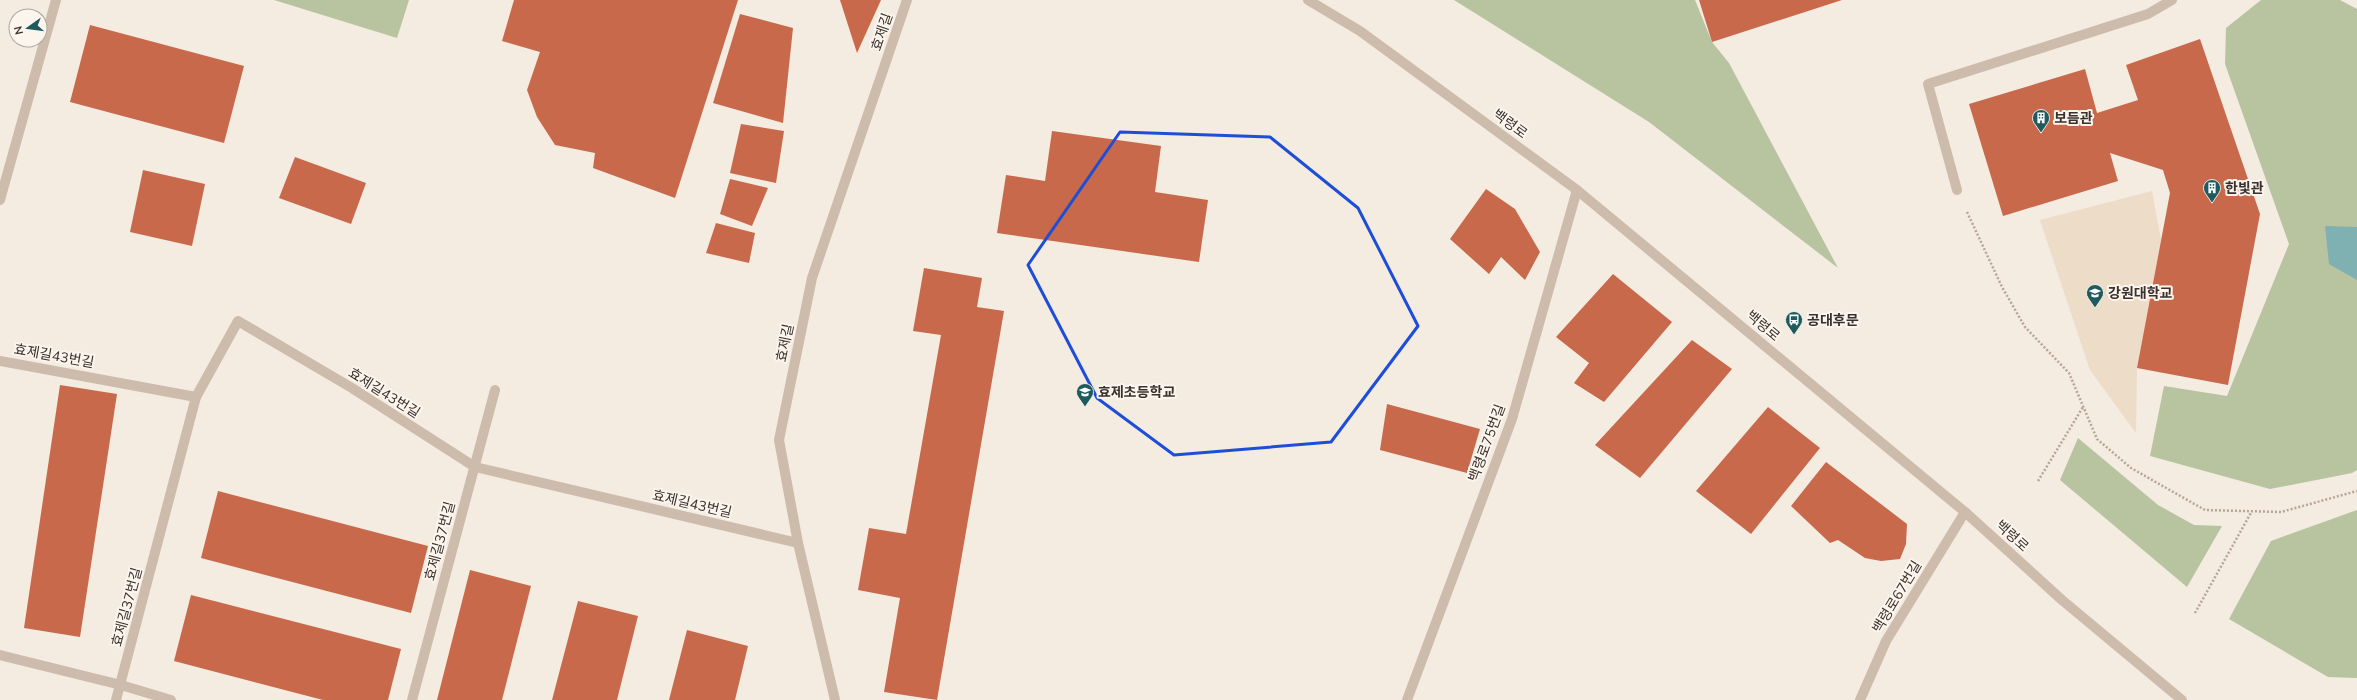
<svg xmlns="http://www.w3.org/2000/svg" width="2357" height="700" viewBox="0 0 2357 700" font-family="'Nunito Sans','Noto Sans KR',sans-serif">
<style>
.green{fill:#b8c4a0}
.plaza{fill:#ecdcc8}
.water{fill:#7fb0b2}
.building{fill:#c8694b}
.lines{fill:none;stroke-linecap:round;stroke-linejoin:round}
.path{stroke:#b9a596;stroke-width:2.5;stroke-dasharray:2 2;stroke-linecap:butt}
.service{stroke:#cdbbac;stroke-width:10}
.minor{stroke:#cdbbac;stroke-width:10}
.tertiary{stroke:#cdbbac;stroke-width:10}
.marked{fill:none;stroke:#1d4ed8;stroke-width:3;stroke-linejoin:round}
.labels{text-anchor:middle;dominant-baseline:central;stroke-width:4;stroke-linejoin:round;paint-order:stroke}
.street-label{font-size:14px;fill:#3b302b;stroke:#fbf5ee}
.poi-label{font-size:14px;font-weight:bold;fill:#3b302b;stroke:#fbf5ee;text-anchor:start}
</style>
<rect width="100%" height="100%" fill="#f4ebe1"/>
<g class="green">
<polygon points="274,0 409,0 397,38"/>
<polygon points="1454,0 1695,0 1712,42 1729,63 1838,268 1649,122"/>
<polygon points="2261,0 2340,0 2357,9 2357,470 2352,473 2270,489 2150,456 2164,386 2227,396 2289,244 2225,64 2226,28"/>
<polygon points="2078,438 2158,505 2194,525 2222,526 2187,587 2060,480"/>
<polygon points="2357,510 2357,678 2328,677 2229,619 2271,541"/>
</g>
<polygon class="plaza" points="2152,191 2161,240 2137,368 2136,433 2090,370 2040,220"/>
<polygon class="water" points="2325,226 2357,227 2357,280 2329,264"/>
<g class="building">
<polygon points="514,0 738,0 675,198 593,168 595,153 555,145 537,117 527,90 540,52 502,41"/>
<polygon points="840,0 881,0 857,53"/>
<polygon points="1699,0 1842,0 1712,42"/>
<polygon points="740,14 793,28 783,123 713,103"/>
<polygon points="90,25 244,66 224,143 70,102"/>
<polygon points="2200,39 2260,214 2228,385 2137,368 2170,193 2163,170 2110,153 2118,181 2003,216 1969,104 2085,69 2097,113 2138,100 2126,65"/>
<polygon points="741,124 784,131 776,183 730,173"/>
<polygon points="1052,131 1161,146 1155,192 1208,200 1199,262 997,233 1006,175 1045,181"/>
<polygon points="295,157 366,183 351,224 279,198"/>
<polygon points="143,170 205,184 192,246 130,232"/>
<polygon points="730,179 768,188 752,226 720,214"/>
<polygon points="1486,189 1515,209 1540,252 1525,280 1501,257 1489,274 1450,239"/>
<polygon points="716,223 755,233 749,263 706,253"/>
<polygon points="924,268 982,278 977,307 1004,311 937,700 884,692 900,598 858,590 869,528 906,534 941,335 913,331"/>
<polygon points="1613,274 1672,322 1604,402 1574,383 1589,363 1556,337"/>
<polygon points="1692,340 1732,369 1640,478 1595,445"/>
<polygon points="60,385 117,394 80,637 24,628"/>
<polygon points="1387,404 1480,429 1467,473 1380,450"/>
<polygon points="1768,407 1820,448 1751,534 1696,491"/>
<polygon points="1826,462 1907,524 1906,544 1900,559 1881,561 1865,558 1838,540 1830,543 1791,506"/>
<polygon points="218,491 428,546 411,613 201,558"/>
<polygon points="470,570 531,586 502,700 437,700"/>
<polygon points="191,595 401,649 388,700 323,700 174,661"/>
<polygon points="578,601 638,616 617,700 552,700"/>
<polygon points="687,630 748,646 735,700 669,700"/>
</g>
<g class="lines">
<g class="path">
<polyline points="1967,212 2002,287 2025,327 2069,373 2097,439 2131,468 2205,510 2281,512 2357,491"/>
<polyline points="2038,481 2083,407"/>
<polyline points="2195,613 2252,511"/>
</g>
<g class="service">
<polyline points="1957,190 1928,84 2148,14 2172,0"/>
<polyline points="0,361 196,397 238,321 352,388 475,467 798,543"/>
</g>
<g class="minor">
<polyline points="0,200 56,0"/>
<polyline points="0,655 121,685 171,700"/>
<polyline points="116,700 196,397"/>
<polyline points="412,700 495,390"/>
<polyline points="835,700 798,543 779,440 812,278 907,0"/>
<polyline points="1407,700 1512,419 1577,190"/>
<polyline points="1860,700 1886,641 1965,512"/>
</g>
<polyline class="tertiary" points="1308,0 1360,31 1577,190 1965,512 2062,600 2182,700"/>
</g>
<path class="marked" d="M 1120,132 L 1270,137 L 1358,208 L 1418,326 L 1331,442 L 1174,455 L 1097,398 L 1028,265 Z"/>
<defs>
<symbol id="building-pin" viewBox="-11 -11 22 30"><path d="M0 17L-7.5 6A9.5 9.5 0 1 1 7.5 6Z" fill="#1f5a5e" stroke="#fbf5ee"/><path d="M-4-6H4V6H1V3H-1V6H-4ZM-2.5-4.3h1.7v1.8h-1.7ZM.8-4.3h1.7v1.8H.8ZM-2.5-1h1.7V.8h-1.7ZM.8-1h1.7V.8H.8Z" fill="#fff"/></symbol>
<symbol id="university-pin" viewBox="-11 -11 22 30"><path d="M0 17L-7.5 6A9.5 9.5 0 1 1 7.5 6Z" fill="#1f5a5e" stroke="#fbf5ee"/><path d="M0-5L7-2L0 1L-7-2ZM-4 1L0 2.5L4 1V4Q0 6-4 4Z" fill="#fff"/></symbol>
<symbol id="bus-pin" viewBox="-11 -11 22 30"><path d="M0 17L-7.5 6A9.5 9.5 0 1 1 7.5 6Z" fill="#1f5a5e" stroke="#fbf5ee"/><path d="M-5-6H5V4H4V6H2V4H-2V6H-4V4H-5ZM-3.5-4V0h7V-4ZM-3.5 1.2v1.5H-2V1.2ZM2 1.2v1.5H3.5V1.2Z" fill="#fff"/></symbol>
<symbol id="school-pin" viewBox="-11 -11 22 30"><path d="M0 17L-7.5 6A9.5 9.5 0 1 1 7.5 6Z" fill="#1f5a5e" stroke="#fbf5ee"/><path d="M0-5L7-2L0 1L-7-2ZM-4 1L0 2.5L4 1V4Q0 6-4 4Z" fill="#fff"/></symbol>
</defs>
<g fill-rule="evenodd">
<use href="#building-pin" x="2031" y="108" width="20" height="27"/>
<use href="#building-pin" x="2202" y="178" width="20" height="27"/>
<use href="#university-pin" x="2085" y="283" width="20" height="27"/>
<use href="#bus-pin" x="1784" y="310" width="20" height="27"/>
<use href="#school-pin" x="1075" y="382" width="20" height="27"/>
</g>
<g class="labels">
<g class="street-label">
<text transform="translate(882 32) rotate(-71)">효제길</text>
<text transform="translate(1510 124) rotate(36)">백령로</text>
<text transform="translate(1763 326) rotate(40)">백령로</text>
<text transform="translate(785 343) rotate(-78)">효제길</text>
<text transform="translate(54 356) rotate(10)">효제길43번길</text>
<text transform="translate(384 393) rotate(32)">효제길43번길</text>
<text transform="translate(1487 443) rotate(-70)">백령로75번길</text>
<text transform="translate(692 504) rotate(13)">효제길43번길</text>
<text transform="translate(2012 536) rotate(42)">백령로</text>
<text transform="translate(440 541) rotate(-75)">효제길37번길</text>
<text transform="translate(1897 597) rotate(-59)">백령로67번길</text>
<text transform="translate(127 607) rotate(-75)">효제길37번길</text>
</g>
<g class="poi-label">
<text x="2054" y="118">보듬관</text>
<text x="2225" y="188">한빛관</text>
<text x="2108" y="293">강원대학교</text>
<text x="1807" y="320">공대후문</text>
<text x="1098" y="392">효제초등학교</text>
</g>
</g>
<g transform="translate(28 28) rotate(256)"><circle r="19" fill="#fbf5ee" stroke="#aea6a0"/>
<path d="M0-3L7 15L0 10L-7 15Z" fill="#1f5a5e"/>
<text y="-6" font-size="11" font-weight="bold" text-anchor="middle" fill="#3b302b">N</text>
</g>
</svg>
